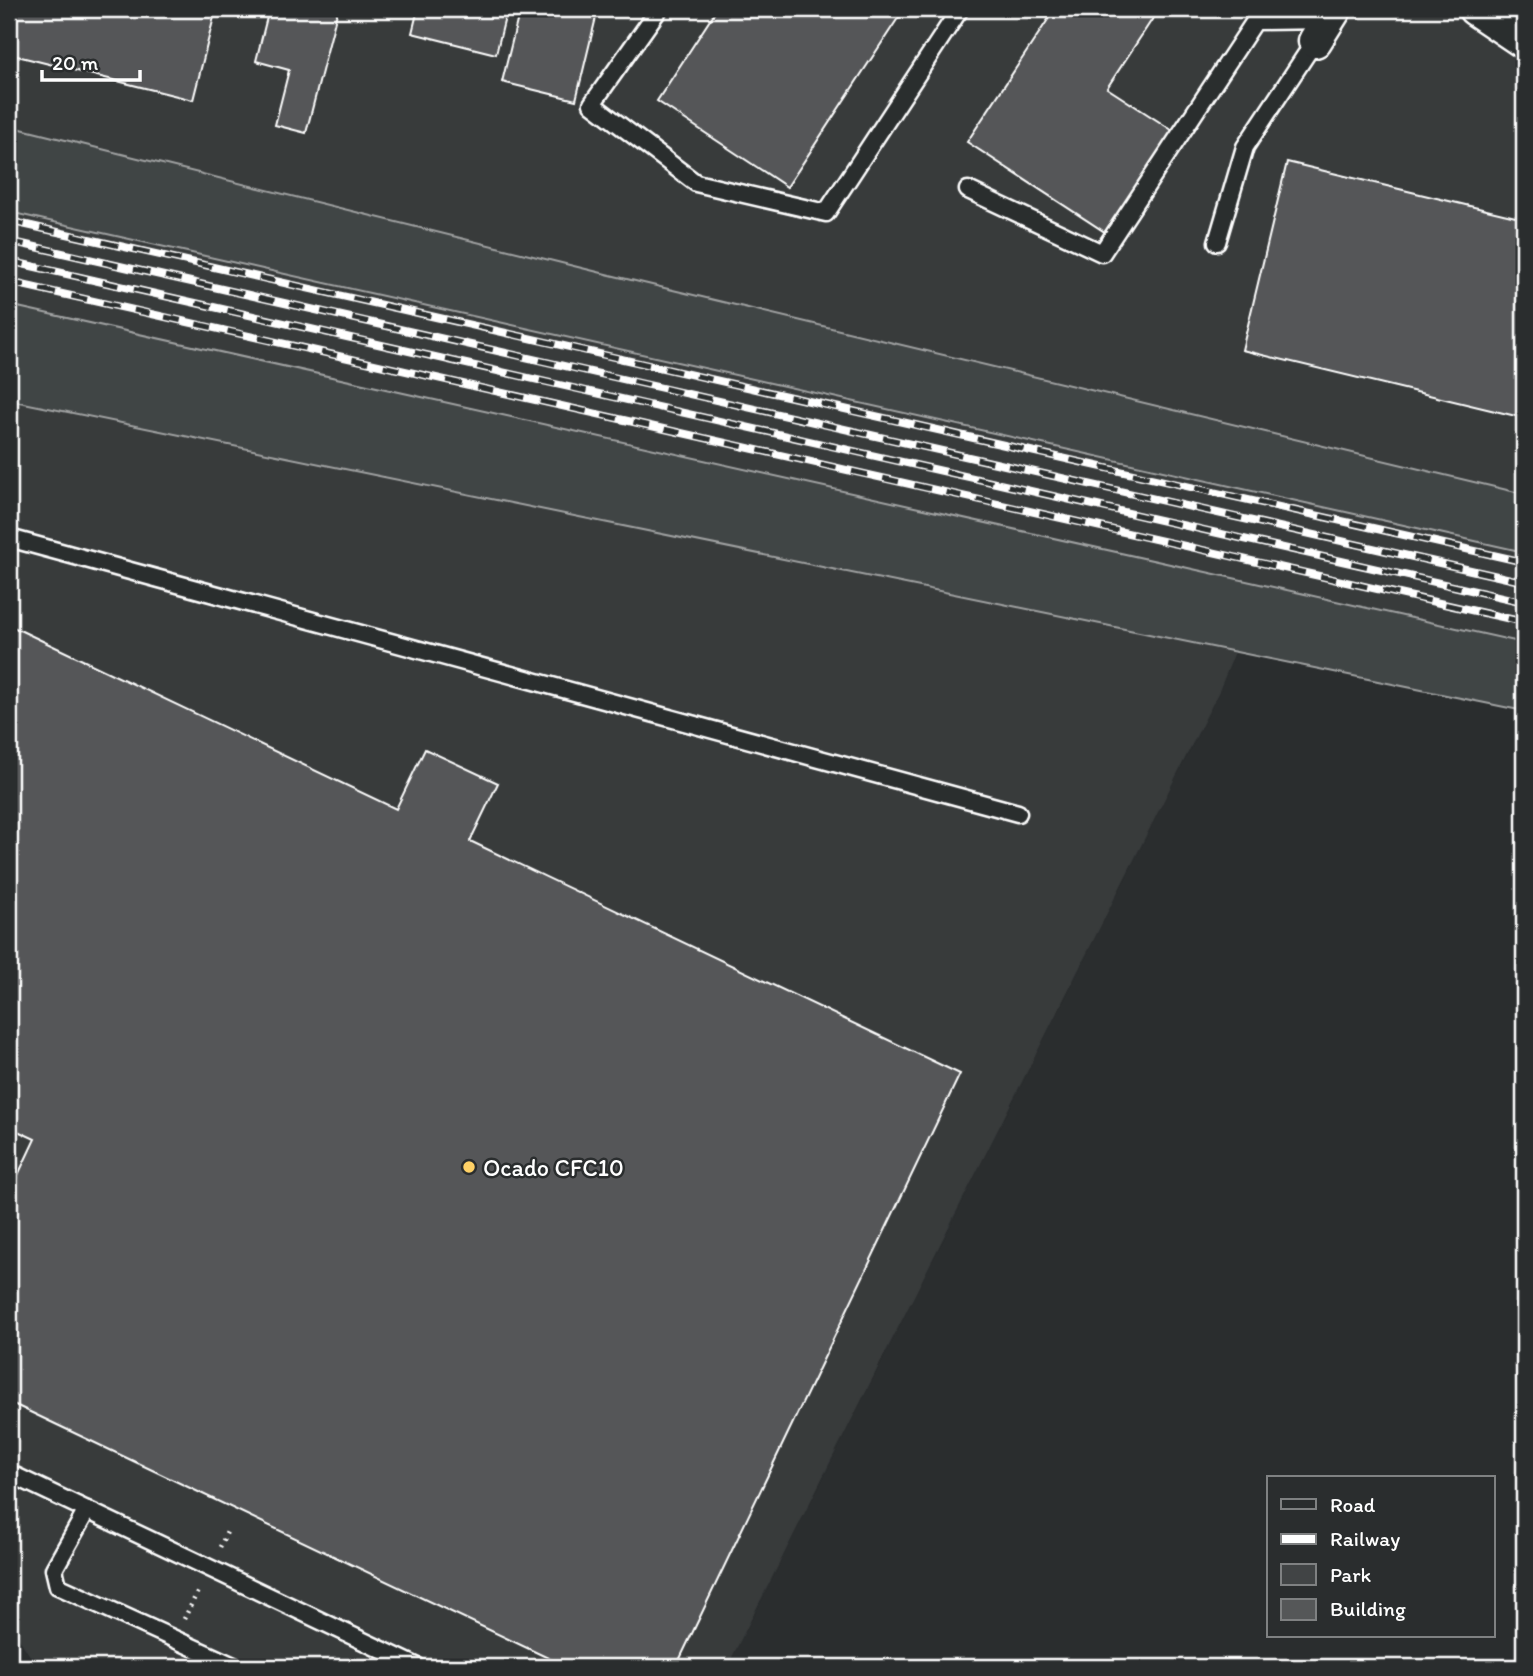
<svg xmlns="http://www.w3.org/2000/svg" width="1533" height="1676" viewBox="0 0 1533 1676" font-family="Itim,sans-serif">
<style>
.built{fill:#373a3b}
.green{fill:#414445;stroke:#a0a2a2;stroke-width:2}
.building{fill:#555758;stroke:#fff;stroke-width:2}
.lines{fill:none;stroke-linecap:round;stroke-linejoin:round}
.service-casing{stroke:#fff;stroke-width:21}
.minor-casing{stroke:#fff;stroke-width:37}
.path{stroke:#fff;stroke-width:4.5;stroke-dasharray:2 5;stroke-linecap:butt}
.service{stroke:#2a2d2e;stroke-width:16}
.minor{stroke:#2a2d2e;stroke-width:32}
.rail-casing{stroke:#fff;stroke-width:8}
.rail{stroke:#2a2d2e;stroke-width:5;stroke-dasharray:16;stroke-linecap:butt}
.poi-dot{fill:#ffd166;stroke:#2a2d2e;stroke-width:2.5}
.labels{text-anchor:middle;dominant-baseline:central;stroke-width:5;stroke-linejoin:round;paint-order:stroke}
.poi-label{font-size:24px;fill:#fff;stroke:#2a2d2e;text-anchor:start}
</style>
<rect width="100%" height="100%" fill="#2a2d2e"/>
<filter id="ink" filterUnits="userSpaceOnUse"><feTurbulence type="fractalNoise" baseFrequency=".0143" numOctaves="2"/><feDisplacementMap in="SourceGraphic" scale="14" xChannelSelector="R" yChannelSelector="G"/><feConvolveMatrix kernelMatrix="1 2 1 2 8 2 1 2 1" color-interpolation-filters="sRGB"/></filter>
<g filter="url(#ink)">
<polygon class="built" points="9,9 1524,9 1524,699 874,563 1235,652 1219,691 727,1667 37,1667 9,1623"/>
<g class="green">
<polygon points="9,126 606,274 1524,494 1524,552 9,212"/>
<polygon points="9,305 1524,643 1524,711 9,400"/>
</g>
<g class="building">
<polygon points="9,9 216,9 193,100 9,54"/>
<polygon points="269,9 338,9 306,133 275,125 289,70 256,61"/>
<polygon points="418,9 507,9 496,54 412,33"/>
<polygon points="520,9 598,9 576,100 502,82"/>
<polygon points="717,9 904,9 787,187 657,101"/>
<polygon points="1055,9 1159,9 1107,88 1178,134 1111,236 967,142"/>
<polygon points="1287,162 1524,219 1524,418 1242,350"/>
<polygon points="9,625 396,809 425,749 498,783 470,841 960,1074 676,1667 567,1667 9,1402 9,1194 35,1139 9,1127"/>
</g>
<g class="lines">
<defs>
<g id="service">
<polyline points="659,9 592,104 696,183 826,213 960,9"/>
<polyline points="968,190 1102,253 1255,21 1328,20"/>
<polyline points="1217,242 1245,147 1315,41"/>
<polyline points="9,538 1018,813"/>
<polyline points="9,1473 418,1667"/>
<polyline points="87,1510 54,1569 58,1586 236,1667"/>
</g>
<g id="minor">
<polyline points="1475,9 1524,42"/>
<polyline points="1315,41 1335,9"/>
</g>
</defs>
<use href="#service" class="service-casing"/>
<use href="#minor" class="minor-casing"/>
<g class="path">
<polyline points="220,1547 227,1532"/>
<polyline points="184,1619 199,1589"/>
</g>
<use href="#service" class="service"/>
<use href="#minor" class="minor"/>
<defs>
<g id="rail">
<polyline points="9,221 1524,562"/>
<polyline points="9,241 1524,582"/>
<polyline points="9,261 1524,602"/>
<polyline points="9,282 1524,622"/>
</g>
</defs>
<use href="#rail" class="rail-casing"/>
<use href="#rail" class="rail"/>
</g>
</g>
<circle class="poi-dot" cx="469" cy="1167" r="7"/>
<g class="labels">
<g class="poi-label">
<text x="483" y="1167">Ocado CFC10</text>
</g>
</g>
<rect width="1533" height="1676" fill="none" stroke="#2a2d2e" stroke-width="35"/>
<rect x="18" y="18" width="1498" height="1641" fill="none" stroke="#fff" stroke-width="2.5" filter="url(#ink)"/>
<rect x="1267" y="1476" width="228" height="161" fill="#2a2d2e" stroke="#7f8182" stroke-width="2"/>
<rect x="1281" y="1499" width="35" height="10" fill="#2a2d2e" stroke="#7f8182" stroke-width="2"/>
<text x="1330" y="1512" font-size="21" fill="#ffffff">Road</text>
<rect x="1281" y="1534" width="35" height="10" fill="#ffffff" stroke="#7f8182" stroke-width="2"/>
<text x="1330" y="1546" font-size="21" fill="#ffffff">Railway</text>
<rect x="1281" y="1564" width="35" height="21" fill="#414445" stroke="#7f8182" stroke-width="2"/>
<text x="1330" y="1582" font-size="21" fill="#ffffff">Park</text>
<rect x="1281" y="1599" width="35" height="21" fill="#555758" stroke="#7f8182" stroke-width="2"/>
<text x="1330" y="1616" font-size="21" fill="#ffffff">Building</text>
<path d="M42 70v10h98v-10" fill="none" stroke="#ffffff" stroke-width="3.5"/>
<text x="52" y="70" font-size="21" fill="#ffffff" stroke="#2a2d2e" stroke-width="5" paint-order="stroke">20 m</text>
</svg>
